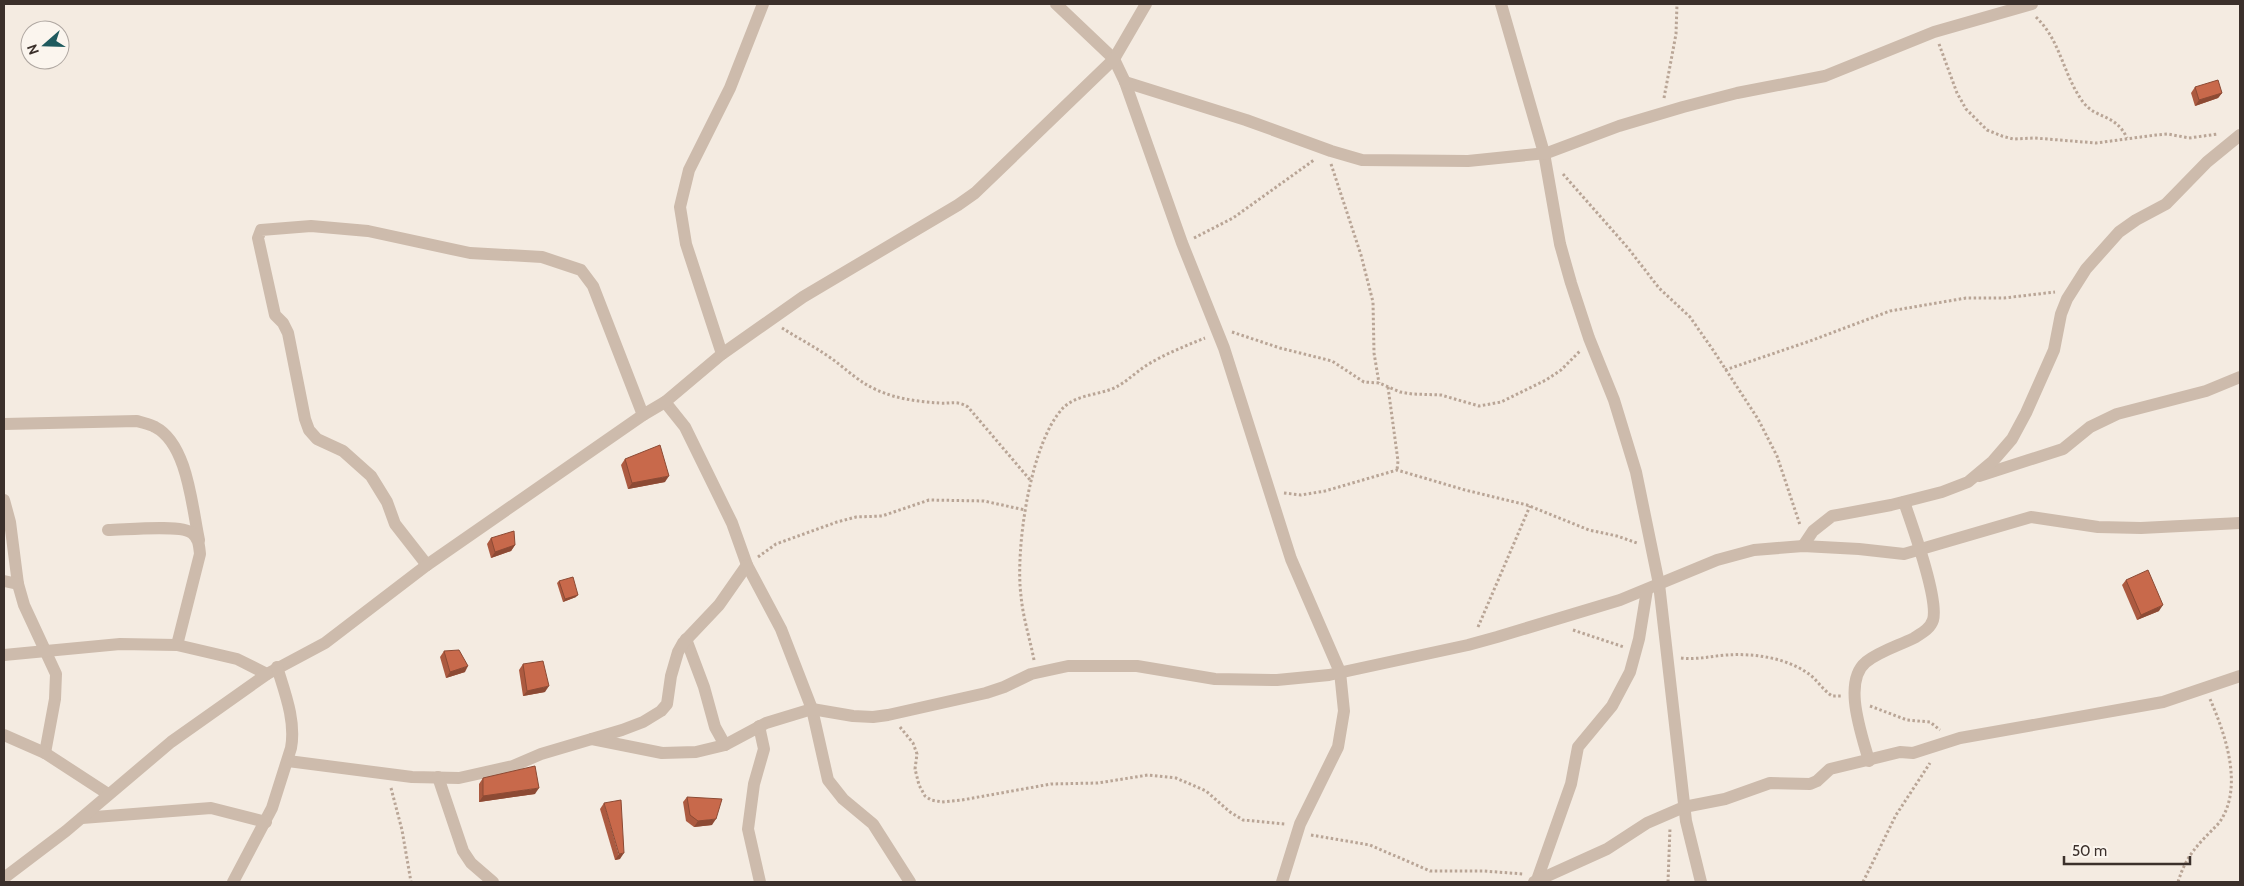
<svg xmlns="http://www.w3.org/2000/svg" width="2244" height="886" viewBox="0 0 2244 886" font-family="Cabin,sans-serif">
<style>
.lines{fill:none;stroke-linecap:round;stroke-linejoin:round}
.path{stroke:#b9a596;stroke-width:3;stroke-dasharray:2.5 2.5;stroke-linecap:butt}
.minor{stroke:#cdbbac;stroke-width:12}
.wall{fill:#ac5a40}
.shaded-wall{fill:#8c4a34}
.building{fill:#c8694b;stroke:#8c4a34}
</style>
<rect width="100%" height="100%" fill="#f4ebe1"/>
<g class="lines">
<g class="path">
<path d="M 2036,17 C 2061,41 2063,75 2083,102 C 2097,120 2115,113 2127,138"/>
<polyline points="1939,44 1957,93 1966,109 1987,130 2002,136 2013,139 2035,138 2096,143 2156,135 2168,134 2189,138 2218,134"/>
<polyline points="1664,98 1676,34 1677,4"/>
<polyline points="1331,164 1361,255 1373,302 1374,353 1379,383"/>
<polyline points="1563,174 1628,248 1659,288 1690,317 1713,350 1758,419 1777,456 1800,525"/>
<polyline points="1194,238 1233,218 1314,160"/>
<path d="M 782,328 C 801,340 823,351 840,365 C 860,381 868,388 893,396 C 907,400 924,402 939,403 C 951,404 957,400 968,407 L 1031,481"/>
<polyline points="1232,332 1280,348 1332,361 1364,382 1379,383 1400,392 1412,394 1441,395 1479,406 1501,402 1546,380 1561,370 1580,351"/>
<polyline points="1725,370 1810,341 1890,311 1966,298 2004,298 2055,292"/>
<polyline points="1388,387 1398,461 1397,470"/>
<polyline points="1284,493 1301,495 1325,491 1397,470 1465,490 1527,505 1589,530 1617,536 1637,543"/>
<polyline points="758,557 776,544 837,522 856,517 882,516 929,500 984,501 1025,510"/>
<polyline points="1478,627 1530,506"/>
<polyline points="1573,630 1624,647"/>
<path d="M 1681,658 C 1697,660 1711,656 1727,655 C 1754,653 1787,658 1809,674 C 1817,680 1823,690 1832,696 L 1842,696"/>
<path d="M 1034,660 C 1030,639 1023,618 1021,596 C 1015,550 1030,443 1063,408 C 1075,396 1094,395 1109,390 C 1124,385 1133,374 1147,365 C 1165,354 1185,346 1205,338"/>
<polyline points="1870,706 1907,720 1930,722 1940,730"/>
<polyline points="900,727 913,743 917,754 915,769 919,785 925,796 931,800 942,802 962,800 1051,784 1098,783 1148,775 1176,778 1206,791 1230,812 1243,820 1285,824"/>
<polyline points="391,788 402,830 411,882"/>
<polyline points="1311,835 1370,845 1430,871 1484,871 1523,874"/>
<polyline points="1668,882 1670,828"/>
<polyline points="1863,882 1896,815 1930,763"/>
<path d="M 2178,882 C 2187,853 2199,844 2219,823 C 2244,788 2226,736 2210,699"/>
</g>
<g class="minor">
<polyline points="1056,4 1114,59 1125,82 1182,243 1224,348 1291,559 1340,672 1344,711 1338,747 1300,824 1282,882"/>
<polyline points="1501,4 1544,153 1560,244 1571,283 1589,338 1614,400 1636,472 1659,584 1686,821 1701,882"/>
<polyline points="1125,82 1246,120 1331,151 1362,160 1468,161 1547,153 1619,126 1683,107 1737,93 1825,76 1934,32 2032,4"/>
<polyline points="722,354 686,244 680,207 689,170 730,88 763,4"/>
<polyline points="665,402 685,427 732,523 747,565 781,629 812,709 828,780 843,799 873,824 910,882"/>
<path d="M 4,424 L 137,421 C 143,423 150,424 155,427 C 188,444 192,508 199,540"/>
<polyline points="1979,476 2063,449 2090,427 2117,414 2206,391 2240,377"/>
<polyline points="4,500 10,522 18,584 24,605 56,674 55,699 45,753"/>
<path d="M 108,530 C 124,530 181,524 192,533 C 199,539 199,545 200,554 L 177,645"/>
<polyline points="1803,546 1813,531 1832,516 1891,505 1942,492 1968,482 1993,461 2012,439 2026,413 2054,350 2061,314 2067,299 2086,269 2119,232 2136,220 2166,204 2207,162 2240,135"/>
<polyline points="427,565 395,524 387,502 371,476 343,451 317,439 309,430 305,419 288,333 283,323 275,315 258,238 261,230 311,226 368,231 470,253 542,257 581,270 593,286 643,415"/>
<polyline points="4,581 18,584"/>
<polyline points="686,639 704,687 715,727 725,745"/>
<polyline points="4,655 120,644 177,645 237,659 267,674"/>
<polyline points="759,726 764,749 754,784 748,829 760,882"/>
<polyline points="4,735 45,753 108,794"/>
<polyline points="592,739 662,753 696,752 725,745 766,723 812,709 853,716 873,717 888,715 986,693 1004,687 1031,674 1068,666 1137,666 1215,679 1277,680 1329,675 1468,645 1497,637 1620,600 1717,560 1754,550 1803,546 1859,549 1904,554 2031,517 2098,527 2141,528 2240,523"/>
<polyline points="288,761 412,777 459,778 513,766 541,754 622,730 643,722 661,711 667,704 671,676 678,652 683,643 719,605 747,565"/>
<path d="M 1869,761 C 1862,735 1842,682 1866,662 C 1880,651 1898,646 1914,638 C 1922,633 1930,629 1933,620 C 1939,599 1912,525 1904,502"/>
<polyline points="438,777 463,851 471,863 493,882"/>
<polyline points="82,818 211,808 266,822"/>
<polyline points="4,878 66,831 171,742 267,674 325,643 427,565 643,415 665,402 722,354 803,297 958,205 975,193 1114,59 1146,4"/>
<polyline points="1537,880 1571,784 1578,747 1612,706 1630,672 1639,639 1647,590"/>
<path d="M 233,882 L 272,808 L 291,748 C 296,721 285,693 277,667"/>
<polyline points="1534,882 1607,849 1647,823 1684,807 1725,799 1770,783 1810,784 1817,781 1830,769 1900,752 1913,753 1960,738 2163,702 2240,676"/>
</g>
</g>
<g class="wall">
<polygon points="2195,87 2222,93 2218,98 2195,106 2191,93"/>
<polygon points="625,459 665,482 628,489 621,465"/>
<polygon points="491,538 515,545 511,551 491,558 487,544"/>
<polygon points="2126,580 2159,611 2137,620 2122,585"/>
<polygon points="559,581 576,597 563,602 557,583"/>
<polygon points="444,651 465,672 446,678 440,657"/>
<polygon points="523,664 545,692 523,696 519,670"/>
<polygon points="483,778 535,794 479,802 479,784"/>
<polygon points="687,797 712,825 694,827 686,821 683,802"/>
<polygon points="604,803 620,859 615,860 600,809"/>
</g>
<g class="shaded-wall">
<polygon points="2222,93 2218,98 2195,106 2199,100"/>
<polygon points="669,476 665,482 628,489 632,483"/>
<polygon points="515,545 511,551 491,558 495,552"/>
<polygon points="578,595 576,597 563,602 565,599"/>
<polygon points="2163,605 2159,611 2137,620 2141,615"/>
<polygon points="468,666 465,672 446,678 450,672"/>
<polygon points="549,686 545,692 523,696 527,691"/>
<polygon points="539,788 535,794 479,802 483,796"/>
<polygon points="716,819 712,825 694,827 698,821"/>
<polygon points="624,853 620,859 615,860 619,854"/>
</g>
<g class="building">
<polygon points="2218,80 2222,93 2199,100 2195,87"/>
<polygon points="660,445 669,476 632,483 625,459"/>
<polygon points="514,531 515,545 495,552 491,538"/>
<polygon points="2148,570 2163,605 2141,615 2126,580"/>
<polygon points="573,577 578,595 565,599 559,581"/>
<polygon points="459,650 468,666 450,672 444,651"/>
<polygon points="543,661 549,686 527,691 523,664"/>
<polygon points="535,766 539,788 483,796 483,778"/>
<polygon points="687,797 722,799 716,819 698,821 690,815"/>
<polygon points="621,800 624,853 619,854 604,803"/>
</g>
<rect width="2244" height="886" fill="none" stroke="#3b302b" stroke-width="10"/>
<g transform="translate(45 45) rotate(250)"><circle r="24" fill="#fbf5ee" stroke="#aea6a0"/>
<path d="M0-4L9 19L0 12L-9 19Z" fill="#1f5a5e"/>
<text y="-8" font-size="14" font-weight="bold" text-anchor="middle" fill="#3b302b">N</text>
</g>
<path d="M2064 856v8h126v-8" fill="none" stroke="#3b302b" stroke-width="2.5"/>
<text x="2072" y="856" font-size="15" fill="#3b302b" stroke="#fbf5ee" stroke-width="4" paint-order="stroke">50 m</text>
</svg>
